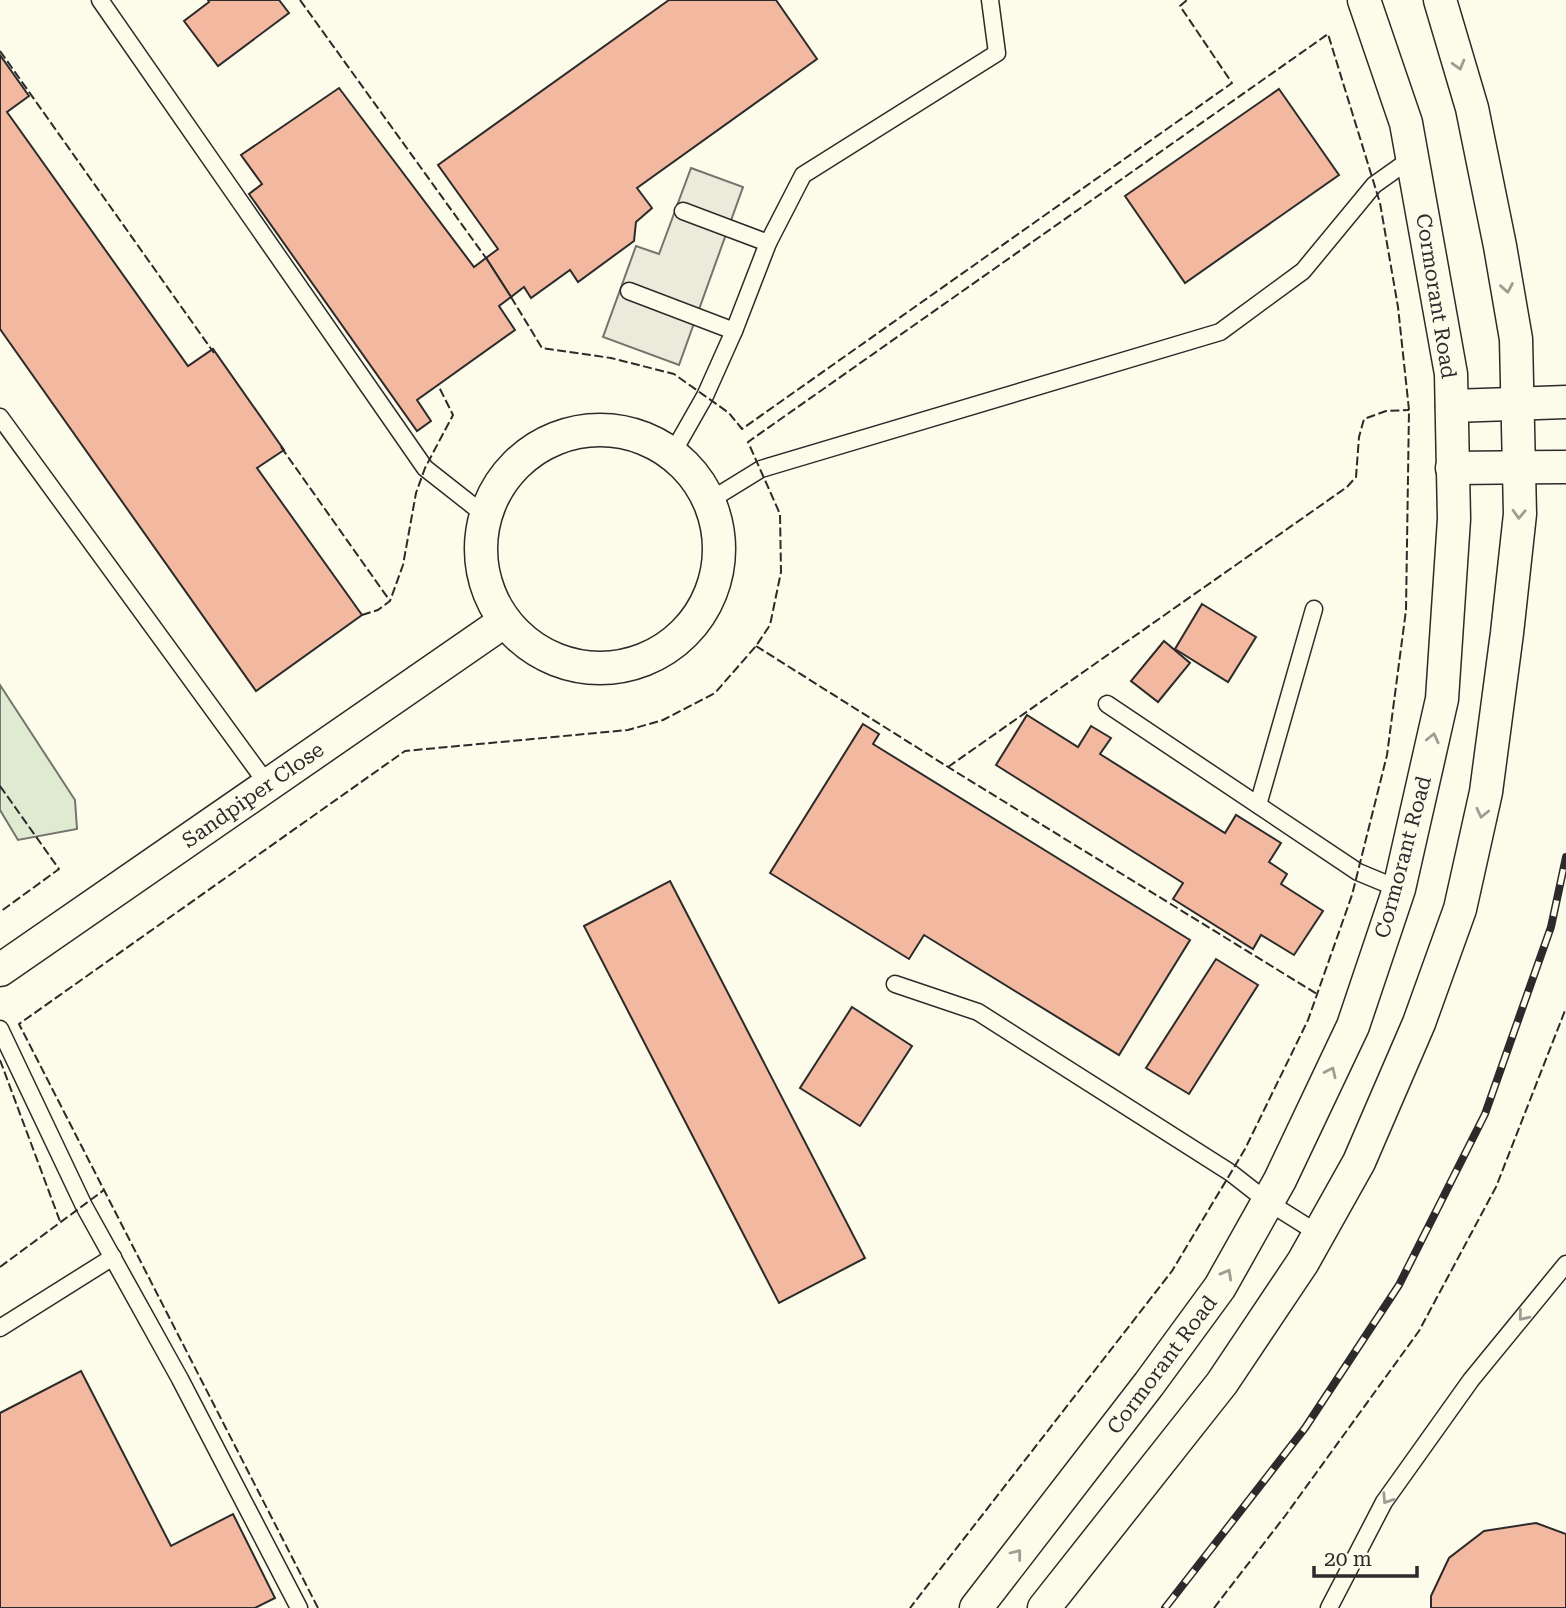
<svg xmlns="http://www.w3.org/2000/svg" width="1566" height="1608" viewBox="0 0 1566 1608" font-family="'Roboto Serif',serif">
<style>
.green{fill:#deebd1;stroke:#74746e;stroke-width:2}
.parking{fill:#eceadb;stroke:#74746e;stroke-width:2}
.building{fill:#f2b8a0;stroke:#2b2b2b;stroke-width:2}
.lines{fill:none;stroke-linecap:round;stroke-linejoin:round}
.lane-casing{stroke:#2b2b2b;stroke-width:19}
.street-casing{stroke:#2b2b2b;stroke-width:35}
.lane{stroke:#fdfbea;stroke-width:16}
.street{stroke:#fdfbea;stroke-width:32}
.rail-casing{stroke:#2b2b2b;stroke-width:8}
.rail{stroke:#fdfbea;stroke-width:5;stroke-dasharray:16;stroke-linecap:butt}
.fence{stroke:#2b2b2b;stroke-width:2;stroke-dasharray:9 3.5;stroke-linecap:butt}
.oneway{stroke:#9e9d94}
.labels{text-anchor:middle;dominant-baseline:central;stroke-width:5;stroke-linejoin:round;paint-order:stroke}
.street-label{font-size:21px;fill:#2b2b2b;stroke:#fdfbea}
</style>
<rect width="100%" height="100%" fill="#fdfbea"/>
<polygon class="green" points="0,685 75,800 77,829 18,840 0,810"/>
<polygon class="parking" points="691,168 743,187 679,365 603,337 636,246 659,254"/>
<g class="building">
<polygon points="208,0 279,0 289,13 218,66 184,21 209,2"/>
<polygon points="669,0 776,0 817,59 637,188 652,208 636,222 634,241 578,282 570,270 531,298 524,287 511,297 486,258 498,249 438,165"/>
<polygon points="0,55 29,96 7,112 188,366 213,349 284,450 257,468 362,615 256,691 0,329"/>
<polygon points="339,88 474,267 486,258 511,297 499,306 515,330 417,400 431,421 417,431 249,194 262,184 241,155"/>
<polygon points="1279,89 1339,175 1185,283 1125,196"/>
<polygon points="1202,604 1256,637 1228,682 1175,649"/>
<polygon points="1164,641 1190,663 1158,702 1131,681"/>
<polygon points="1027,715 1078,747 1091,726 1111,738 1100,754 1225,833 1236,815 1281,843 1269,862 1287,874 1281,884 1323,911 1294,955 1261,935 1253,949 1173,899 1183,883 996,765"/>
<polygon points="863,724 879,734 873,744 1190,940 1119,1055 924,935 909,959 770,873"/>
<polygon points="670,881 865,1258 779,1303 584,926"/>
<polygon points="1216,959 1258,985 1189,1094 1146,1068"/>
<polygon points="852,1007 912,1046 860,1126 800,1088"/>
<polygon points="81,1371 171,1546 233,1514 275,1598 255,1608 0,1608 0,1413"/>
<polygon points="1536,1523 1566,1534 1566,1608 1431,1608 1431,1596 1449,1558 1484,1531"/>
</g>
<g class="lines">
<defs>
<g id="lane">
<polyline points="100,0 425,468 486,516"/>
<polyline points="683,211 768,243"/>
<polyline points="629,291 734,331"/>
<polyline points="0,417 268,785"/>
<polyline points="672,454 705,396 734,331 768,243 803,175 997,53 990,0"/>
<polyline points="709,501 761,469 1220,332 1303,271 1374,185 1412,158"/>
<polyline points="1107,704 1358,872 1399,889"/>
<polyline points="1258,805 1314,609"/>
<polyline points="895,984 978,1012 1231,1173 1268,1202 1319,1234"/>
<polyline points="0,1029 84,1206 180,1379 299,1608"/>
<polyline points="0,1328 113,1257"/>
<polyline points="1329,1608 1384,1502 1471,1380 1566,1264"/>
</g>
<g id="street">
<polyline points="1452,406 1566,402"/>
<circle cx="600" cy="549" r="119"/>
<polyline points="1452,468 1566,467"/>
<polyline points="0,970 505,621"/>
<polyline points="976,1608 1149,1384 1220,1287 1280,1180 1353,1026 1399,889 1442,699 1454,519 1451,374 1406,123 1364,0"/>
<polyline points="1044,1608 1222,1383 1303,1262 1359,1162 1419,1023 1460,909 1486,792 1507,633 1520,514 1516,339 1500,246 1472,108 1440,0"/>
</g>
</defs>
<use href="#lane" class="lane-casing"/>
<use href="#street" class="street-casing"/>
<use href="#lane" class="lane"/>
<use href="#street" class="street"/>
<defs>
<polyline id="rail" points="1165,1608 1305,1428 1399,1285 1485,1114 1551,927 1566,857"/>
</defs>
<use href="#rail" class="rail-casing"/>
<use href="#rail" class="rail"/>
<g class="fence">
<polyline points="300,0 486,258"/>
<polyline points="0,51 214,353"/>
<polyline points="511,297 542,348 611,358 674,374 729,413 742,429 1232,83 1180,6 1187,0"/>
<polyline points="281,447 390,601"/>
<polyline points="362,615 378,610 390,601 403,565 416,493 425,468 453,415 438,385"/>
<polyline points="756,646 948,767 1317,994"/>
<polyline points="948,767 1347,487 1356,477 1359,437 1364,419 1386,411 1409,410"/>
<polyline points="0,786 59,869 0,912"/>
<polyline points="0,1060 61,1224"/>
<polyline points="0,1267 104,1190"/>
<polyline points="318,1608 19,1024 405,751 628,730 663,720 715,693 756,646 770,625 781,572 780,514 748,442 1328,34 1380,203 1398,307 1409,410 1406,610 1387,755 1352,895 1308,1020 1245,1149 1172,1271 910,1608"/>
<polyline points="1214,1608 1285,1516 1419,1331 1496,1187 1566,1008"/>
</g>
</g>
<defs><path id="oneway-chevron" d="M-2-3.5L2.5 0L-2 3.5" fill="none" stroke-width="1.6" stroke-linecap="round" stroke-linejoin="round" transform="scale(1.75)"/></defs>
<g class="oneway">
<use href="#oneway-chevron" transform="translate(1459 65) rotate(74)"/>
<use href="#oneway-chevron" transform="translate(1507 288) rotate(80)"/>
<use href="#oneway-chevron" transform="translate(1519 514) rotate(92)"/>
<use href="#oneway-chevron" transform="translate(1433 738) rotate(-77)"/>
<use href="#oneway-chevron" transform="translate(1482 813) rotate(103)"/>
<use href="#oneway-chevron" transform="translate(1331 1072) rotate(-65)"/>
<use href="#oneway-chevron" transform="translate(1227 1274) rotate(-61)"/>
<use href="#oneway-chevron" transform="translate(1523 1316) rotate(129)"/>
<use href="#oneway-chevron" transform="translate(1387 1499) rotate(123)"/>
<use href="#oneway-chevron" transform="translate(1017 1554) rotate(-52)"/>
</g>
<g class="labels">
<g class="street-label">
<text transform="translate(1436 296) rotate(81)">Cormorant Road</text>
<text transform="translate(253 795) rotate(-35)">Sandpiper Close</text>
<text transform="translate(1403 857) rotate(-75)">Cormorant Road</text>
<text transform="translate(1162 1365) rotate(-53)">Cormorant Road</text>
</g>
</g>
<path d="M1314 1566v10h103v-10" fill="none" stroke="#2b2b2b" stroke-width="3.5"/>
<text x="1324" y="1566" font-size="21" fill="#2b2b2b" stroke="#fdfbea" stroke-width="5" paint-order="stroke">20 m</text>
</svg>
